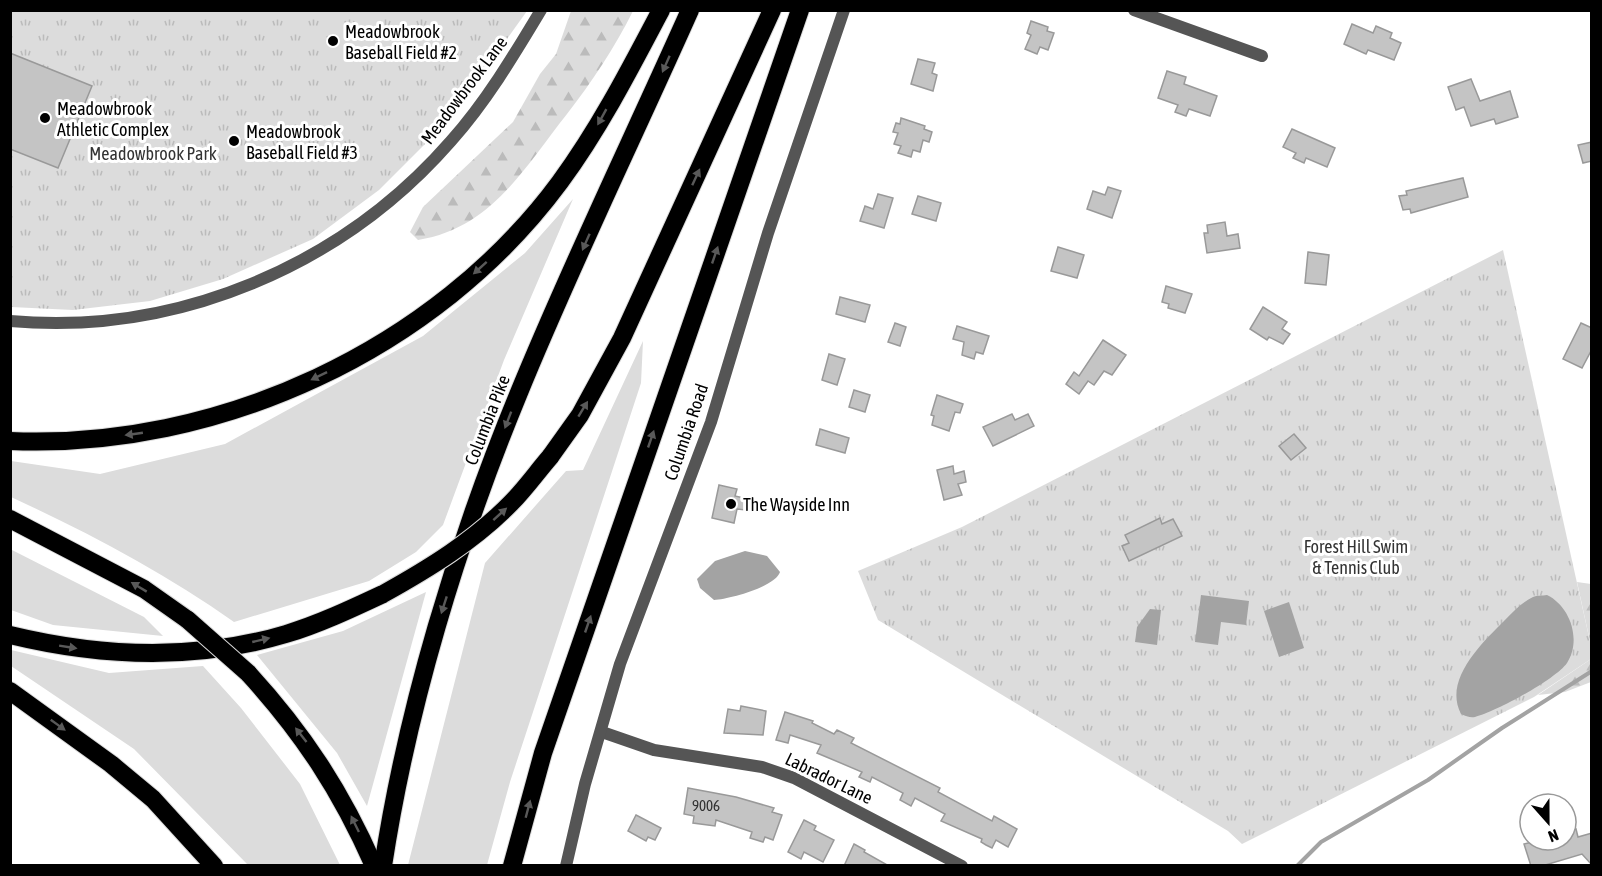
<svg xmlns="http://www.w3.org/2000/svg" width="1602" height="876" viewBox="0 0 1602 876" font-family="'Asap Condensed',sans-serif">
<style>
.grass{fill:#dcdcdc}
.forest{fill:url(#forest-firs)}
.park{fill:url(#park-tufts)}
.water{fill:#a3a3a3}
.lines{fill:none;stroke-linecap:round;stroke-linejoin:round}
.stream{stroke:#a3a3a3;stroke-width:4}
.building{fill:#c4c4c4;stroke:#999;stroke-width:1.5}
.motorway-casing{stroke:#dbdbdb;stroke-width:20}
.minor{stroke:#555;stroke-width:12}
.tertiary{stroke:#555;stroke-width:12}
.motorway{stroke:#000;stroke-width:18}
.motorway-bridge-casing{stroke:#dbdbdb;stroke-width:20;stroke-linecap:butt}
.motorway-bridge{stroke:#000;stroke-width:18}
.oneway{fill:#595959}
.poi-dot{fill:#000;stroke:#fff;stroke-width:2}
.labels{text-anchor:middle;dominant-baseline:central;stroke-width:6;stroke-linejoin:round;paint-order:stroke}
.number-label{font-size:15px;fill:#313131}
.poi-label{font-size:18px;fill:#000;stroke:#fff;text-anchor:start}
.street-label{font-size:18px;fill:#000;stroke:#fff}
.park-label{font-size:18px;fill:#333;stroke:#fff}
</style>
<defs>
<pattern id="forest-firs" width="22" height="20" patternUnits="userSpaceOnUse" patternTransform="scale(1.5)"><rect width="22" height="20" fill="#dcdcdc"/><path d="M5 1l3.5 6h-7zM16 11l3.5 6h-7z" fill="#bbb"/></pattern>
<pattern id="park-tufts" width="24" height="20" patternUnits="userSpaceOnUse" patternTransform="scale(1.5)"><rect width="24" height="20" fill="#dcdcdc"/><path d="M3 7l-1-3M5 7V3M7 7l1-3M15 17l-1-3M17 17v-4M19 17l1-3" fill="none" stroke="#bbb"/></pattern>
</defs>
<rect width="100%" height="100%" fill="#fff"/>
<g class="grass">
<path d="M 573,199 L 504,360 L 443,525 L 416,552 L 369,581 L 234,622 C 165,573 87,532 11,497 L 11,461 L 100,474 L 225,444 L 423,336 L 525,253 Z"/>
<polygon points="643,341 641,383 510,782 487,865 408,865 485,563 566,471 583,470"/>
<polygon points="10,549 144,617 163,636 53,625 11,610"/>
<polygon points="426,592 367,806 337,753 257,655 343,631"/>
<polygon points="11,650 109,673 203,666 241,708 300,784 340,865 248,865 134,749 11,666"/>
</g>
<g class="forest">
<path d="M 571,11 L 633,11 C 615,47 592,82 567,114 C 524,168 492,228 418,240 L 410,232 L 423,207 L 513,122 L 540,74 L 556,54 Z"/>
<polygon points="1577,582 1591,584 1591,646"/>
<polygon points="1591,659 1591,682 1565,692 1538,695"/>
</g>
<g class="park">
<polygon points="11,11 527,11 448,121 379,190 313,239 223,279 150,301 73,310 11,307"/>
<polygon points="1503,250 1591,646 1591,659 1534,697 1242,844 1228,831 878,620 858,571 962,527"/>
</g>
<g class="water">
<path d="M 745,551 L 767,556 L 780,572 C 775,587 729,599 714,600 L 700,588 L 697,579 L 715,561 Z"/>
<polygon points="1201,595 1249,601 1246,625 1221,622 1218,645 1195,642"/>
<path d="M 1547,595 C 1570,606 1582,640 1567,663 C 1555,680 1495,712 1475,717 C 1470,718 1466,716 1461,714 C 1443,680 1482,643 1504,621 C 1512,613 1522,602 1533,597 C 1537,595 1542,596 1547,595 Z"/>
<polygon points="1289,602 1304,648 1279,657 1264,611"/>
<polygon points="1150,609 1161,610 1157,645 1135,642 1137,627"/>
</g>
<g class="lines">
<polyline class="stream" points="1297,866 1321,842 1428,780 1502,728 1592,671"/>
</g>
<g class="building">
<polygon points="1031,21 1048,27 1047,31 1054,33 1048,50 1040,47 1037,54 1025,49 1031,35 1027,33"/>
<polygon points="1352,24 1373,33 1376,26 1392,33 1390,38 1401,43 1394,60 1368,50 1366,54 1344,44"/>
<polygon points="10,53 92,86 58,168 10,149"/>
<polygon points="918,59 935,63 932,73 937,75 933,91 911,84"/>
<polygon points="1167,71 1186,77 1184,84 1217,96 1210,116 1189,109 1186,116 1175,112 1178,105 1158,98"/>
<polygon points="1471,79 1480,101 1510,91 1518,117 1496,124 1494,119 1471,126 1464,107 1456,110 1448,87"/>
<polygon points="901,118 925,126 924,129 932,132 929,142 923,140 920,152 913,150 911,157 898,153 901,146 894,144 898,133 893,132 896,123 900,124"/>
<polygon points="1292,129 1335,148 1327,167 1306,158 1304,163 1293,158 1296,153 1283,147"/>
<polygon points="1592,142 1592,161 1583,163 1578,145"/>
<polygon points="1463,178 1468,197 1411,213 1410,209 1403,210 1399,196 1407,195 1406,191"/>
<polygon points="1108,187 1121,191 1112,218 1087,209 1093,191 1105,195"/>
<polygon points="878,194 893,198 884,228 860,221 865,206 873,209"/>
<polygon points="918,196 941,203 936,221 912,214"/>
<polygon points="1225,222 1227,236 1238,234 1240,248 1207,253 1204,233 1208,233 1207,225"/>
<polygon points="1058,247 1084,255 1077,278 1051,271"/>
<polygon points="1308,252 1329,255 1326,285 1305,283"/>
<polygon points="1166,286 1192,294 1185,313 1168,308 1169,304 1162,302"/>
<polygon points="840,297 870,305 865,322 836,314"/>
<polygon points="1263,307 1287,322 1282,329 1290,334 1283,344 1269,337 1267,340 1250,329"/>
<polygon points="895,323 906,327 900,346 888,342"/>
<polygon points="1581,323 1592,328 1592,349 1582,368 1563,359"/>
<polygon points="957,326 989,336 983,354 976,352 974,359 962,355 964,342 953,339"/>
<polygon points="1103,340 1126,355 1112,375 1104,371 1094,385 1088,381 1079,394 1066,384 1074,372 1079,376"/>
<polygon points="829,354 845,359 837,385 822,380"/>
<polygon points="854,390 870,395 865,412 849,407"/>
<polygon points="937,395 963,404 960,413 955,412 949,431 932,425 934,416 931,415"/>
<polygon points="1012,414 1015,420 1028,414 1034,426 993,446 983,427"/>
<polygon points="820,429 849,438 845,453 816,445"/>
<polygon points="1294,434 1306,448 1291,460 1279,446"/>
<polygon points="953,466 954,474 964,471 966,482 958,484 962,495 944,500 937,470"/>
<polygon points="719,485 737,489 735,496 748,499 746,510 737,509 734,523 712,518"/>
<polygon points="1160,518 1162,524 1173,519 1182,536 1129,561 1122,546 1129,543 1125,535"/>
<polygon points="741,706 766,711 763,735 724,733 728,709 740,711"/>
<polygon points="785,712 813,721 812,723 834,734 837,730 854,738 851,743 940,788 938,792 992,821 994,816 1017,829 1008,847 996,840 992,848 986,845 981,842 982,839 941,821 945,814 915,798 911,806 900,800 903,793 872,777 870,782 859,777 862,772 817,753 821,745 790,735 788,743 776,740"/>
<polygon points="688,788 736,797 774,808 772,812 782,815 773,840 765,837 763,842 750,838 752,832 716,820 715,826 693,823 694,816 684,814"/>
<polygon points="636,815 661,828 655,840 648,837 646,841 628,831"/>
<polygon points="804,820 816,826 814,830 834,840 823,862 804,852 801,859 788,852"/>
<polygon points="1576,829 1578,837 1592,833 1592,865 1582,854 1542,866 1531,866 1524,844 1540,840 1566,840 1566,832"/>
<polygon points="854,844 865,850 864,852 889,866 844,866"/>
</g>
<g class="lines">
<defs>
<g id="motorway">
<path d="M 10,441 C 218,450 436,350 560,182 C 599,129 630,69 661,10"/>
<polyline points="550,457 580,415 622,338 772,10"/>
<polyline points="10,519 144,589 188,620"/>
<path d="M 10,635 C 101,657 196,661 286,634 C 319,624 351,609 383,594"/>
<path d="M 248,673 C 303,733 341,791 374,866"/>
<polyline points="10,691 111,764 153,799 214,866"/>
<path d="M 383,866 C 407,708 457,543 518,395 C 571,265 633,138 690,10"/>
<polyline points="512,866 543,753 800,10"/>
</g>
</defs>
<use href="#motorway" class="motorway-casing"/>
<g class="minor">
<polyline points="1134,10 1262,56"/>
<path d="M 10,321 C 177,336 342,266 451,141 C 486,102 514,55 541,10"/>
<polyline points="602,732 654,750 762,767 794,778 962,866"/>
</g>
<polyline class="tertiary" points="566,866 585,784 620,664 711,422 768,233 844,10"/>
<use href="#motorway" class="motorway"/>
<defs>
<g id="motorway-bridge">
<path d="M 383,594 C 428,569 474,541 511,503 C 525,489 537,472 550,457"/>
<polyline points="188,620 248,673"/>
</g>
</defs>
<use href="#motorway-bridge" class="motorway-bridge-casing"/>
<use href="#motorway-bridge" class="motorway-bridge"/>
</g>
<defs><path id="oneway-solid" d="M-6-.8H1V-3.2L6.5 0L1 3.2V.8H-6Z" transform="scale(1.5)"/></defs>
<g class="oneway">
<use href="#oneway-solid" transform="translate(666 64) rotate(114)"/>
<use href="#oneway-solid" transform="translate(602 117) rotate(119)"/>
<use href="#oneway-solid" transform="translate(696 177) rotate(-65)"/>
<use href="#oneway-solid" transform="translate(586 242) rotate(114)"/>
<use href="#oneway-solid" transform="translate(715 255) rotate(-71)"/>
<use href="#oneway-solid" transform="translate(480 268) rotate(138)"/>
<use href="#oneway-solid" transform="translate(319 376) rotate(154)"/>
<use href="#oneway-solid" transform="translate(583 409) rotate(-59)"/>
<use href="#oneway-solid" transform="translate(508 420) rotate(111)"/>
<use href="#oneway-solid" transform="translate(134 434) rotate(172)"/>
<use href="#oneway-solid" transform="translate(651 439) rotate(-71)"/>
<use href="#oneway-solid" transform="translate(500 514) rotate(-42)"/>
<use href="#oneway-solid" transform="translate(139 587) rotate(-149)"/>
<use href="#oneway-solid" transform="translate(444 605) rotate(108)"/>
<use href="#oneway-solid" transform="translate(588 624) rotate(-71)"/>
<use href="#oneway-solid" transform="translate(261 640) rotate(-13)"/>
<use href="#oneway-solid" transform="translate(68 647) rotate(9)"/>
<use href="#oneway-solid" transform="translate(58 725) rotate(36)"/>
<use href="#oneway-solid" transform="translate(301 735) rotate(-128)"/>
<use href="#oneway-solid" transform="translate(528 809) rotate(-75)"/>
<use href="#oneway-solid" transform="translate(355 824) rotate(-116)"/>
</g>
<g class="poi-dot">
<circle cx="333" cy="41" r="6"/>
<circle cx="45" cy="118" r="6"/>
<circle cx="234" cy="141" r="6"/>
<circle cx="731" cy="504" r="6"/>
</g>
<g class="labels">
<g class="number-label">
<text x="706" y="805">9006</text>
</g>
<g class="poi-label">
<text x="345" y="31">Meadowbrook<tspan x="345" dy="21">Baseball Field #2</tspan></text>
<text x="57" y="108">Meadowbrook<tspan x="57" dy="21">Athletic Complex</tspan></text>
<text x="246" y="131">Meadowbrook<tspan x="246" dy="21">Baseball Field #3</tspan></text>
<text x="743" y="504">The Wayside Inn</text>
</g>
<g class="street-label">
<text transform="translate(464 90) rotate(-53)">Meadowbrook Lane</text>
<text transform="translate(487 420) rotate(-69)">Columbia Pike</text>
<text transform="translate(686 432) rotate(-71)">Columbia Road</text>
<text transform="translate(829 778) rotate(26)">Labrador Lane</text>
</g>
<g class="park-label">
<text x="153" y="153">Meadowbrook Park</text>
<text x="1356" y="546">Forest Hill Swim<tspan x="1356" dy="21">&amp; Tennis Club</tspan></text>
</g>
</g>
<rect width="1602" height="876" fill="none" stroke="#000000" stroke-width="24"/>
<g transform="translate(1548 822) rotate(159)"><circle r="28" fill="#ffffff" stroke="#999999" stroke-width="1.5"/>
<path d="M0-4.5L10 22L0 15L-10 22Z" fill="#000000"/>
<text y="-9" font-size="16" font-weight="bold" text-anchor="middle" fill="#000000">N</text>
</g>
</svg>
